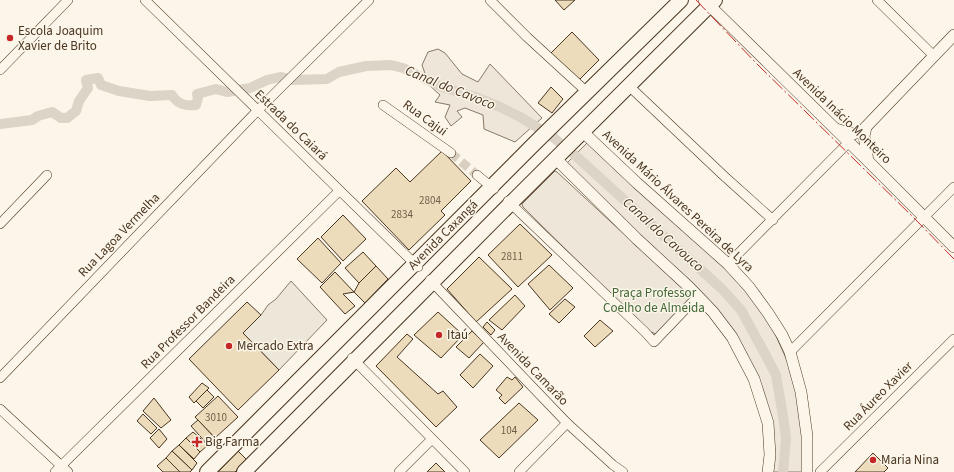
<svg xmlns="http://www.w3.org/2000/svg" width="954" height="472" viewBox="0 0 954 472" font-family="'Source Sans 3',sans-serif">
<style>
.green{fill:#ede6d9;stroke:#887966}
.parking{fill:#ede7d9;stroke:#887966}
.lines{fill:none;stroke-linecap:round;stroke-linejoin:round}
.canal{stroke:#dcd4c6;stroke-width:10}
.building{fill:#ecdcbc;stroke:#4a3520}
.minor-tunnel{stroke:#d8cfc1;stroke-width:9;stroke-dasharray:9 4.5;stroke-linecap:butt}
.minor-casing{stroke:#4a3520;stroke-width:10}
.tertiary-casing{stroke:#4a3520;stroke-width:12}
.primary-casing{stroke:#4a3520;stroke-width:16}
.minor{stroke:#fbf6e9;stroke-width:9}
.tertiary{stroke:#fbf6e9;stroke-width:11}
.primary{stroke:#fbf6e9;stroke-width:14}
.power{stroke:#c62828;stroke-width:1;stroke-dasharray:14 3 2 3;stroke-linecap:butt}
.poi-dot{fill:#c62828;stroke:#fbf6e9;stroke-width:1.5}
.labels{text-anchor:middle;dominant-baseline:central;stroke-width:3;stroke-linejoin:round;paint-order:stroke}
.number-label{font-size:11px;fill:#725f47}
.poi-label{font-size:13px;fill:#4a3520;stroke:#fbf6e9;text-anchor:start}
.street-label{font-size:13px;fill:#4a3520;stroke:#fbf6e9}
.park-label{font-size:13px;fill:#436837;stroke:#fbf6e9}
.water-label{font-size:14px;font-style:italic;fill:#4a3520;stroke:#fbf6e9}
</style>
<rect width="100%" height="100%" fill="#fbf6e9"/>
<g class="green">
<polygon points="438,49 445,53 462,74 478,82 490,64 542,118 515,142 484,129 483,115 465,108 457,111 462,117 451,126 445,117 450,105 435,102 440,95 429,85 422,65 428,52"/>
<polygon points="589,141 733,274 769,321 781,347 793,374 802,408 805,472 770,472 770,435 733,335 565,165"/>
<polygon points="555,171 557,172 692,297 658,335 647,330 523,207 522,204"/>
</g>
<polygon class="parking" points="291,281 327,320 279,370 243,333 261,315 268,305 276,299"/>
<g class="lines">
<path class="canal" d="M 0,124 L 32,120 L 38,116 L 52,112 L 61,118 L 67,118 L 76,111 L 79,101 L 88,88 L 86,80 L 98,78 L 101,85 L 119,91 L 150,96 L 172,95 C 178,105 186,106 196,105 L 198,98 L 197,94 L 216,89 L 227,92 L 250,88 L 267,80 L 280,77 L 294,80 L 327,79 L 339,72 L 366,66 L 391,65 L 403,68 L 442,87 L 475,97 L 498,106 L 522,118 L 554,138 L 577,157 L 722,289 L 741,310 L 765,354 L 776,375 L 783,416 L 786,438 L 783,472"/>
</g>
<g class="building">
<polygon points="555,0 575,0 564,10"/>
<polygon points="572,32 599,60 579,80 550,54"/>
<polygon points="551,87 563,99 552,113 538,103"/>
<polygon points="442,151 471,181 441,211 445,215 409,250 362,201 396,168 410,182"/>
<polygon points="343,215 366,239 343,261 321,237"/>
<polygon points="520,224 552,255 518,287 488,255"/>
<polygon points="318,238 341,263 322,283 297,259"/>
<polygon points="363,252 376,266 359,283 345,268"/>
<polygon points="479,257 512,289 476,322 447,289"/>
<polygon points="549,265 573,288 550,310 528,284"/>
<polygon points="376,266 388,279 365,303 354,292 359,283"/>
<polygon points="335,272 354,292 343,294 355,306 345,314 320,287"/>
<polygon points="515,295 525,306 502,330 489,320"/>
<polygon points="565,299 575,307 559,323 549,314"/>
<polygon points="247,302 261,315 243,333 279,370 238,410 189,359"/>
<polygon points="438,312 463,335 441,358 414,335"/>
<polygon points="600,320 613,331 595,347 584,336"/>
<polygon points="487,322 495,330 491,335 483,327"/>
<polygon points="472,331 484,342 469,358 456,347"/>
<polygon points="407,334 413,339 397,357 438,394 443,391 457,407 436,427 376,366"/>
<polygon points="480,354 493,366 473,388 460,375"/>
<polygon points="507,377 512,380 515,377 523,387 505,404 499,398 502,395 496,390"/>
<polygon points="202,383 209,388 194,403 189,397"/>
<polygon points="207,390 214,397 203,408 196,401"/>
<polygon points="218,396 238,417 215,438 195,417"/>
<polygon points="154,398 171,420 161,428 143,411"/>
<polygon points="519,403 538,420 499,458 480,440"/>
<polygon points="143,414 157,428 151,434 137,421"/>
<polygon points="198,420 215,438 208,445 191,426"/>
<polygon points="159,429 167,439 159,448 150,438"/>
<polygon points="193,432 208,445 200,452 186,438"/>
<polygon points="186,438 200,452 194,459 179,445"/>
<polygon points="179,445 197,463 192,470 172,451"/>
<polygon points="172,451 192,470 190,472 180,472 166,458"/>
<polygon points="238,451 247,460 235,472 218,472"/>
<polygon points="873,453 888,468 884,472 855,472"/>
<polygon points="166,458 180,472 163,472 157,466"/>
<polygon points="436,463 445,472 427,472"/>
</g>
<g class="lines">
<polyline class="minor-tunnel" points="451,153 477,175"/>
<defs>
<g id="minor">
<polyline points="145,0 418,267"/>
<polyline points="490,0 527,37 587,92"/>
<polyline points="877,0 934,56"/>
<polyline points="0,70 68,0"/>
<polyline points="629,86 724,176 773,220"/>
<polyline points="383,105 451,153"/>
<polyline points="477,175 494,189"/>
<polyline points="508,201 645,332 654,342 698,296"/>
<polyline points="0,224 47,175"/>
<polyline points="728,264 849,142"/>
<polyline points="430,280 567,423 613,465 623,472"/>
<polyline points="790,352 954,187"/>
<polyline points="352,358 465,472"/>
<polyline points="0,378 258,110 369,0"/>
<polyline points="0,409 68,472"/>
<polyline points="55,472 339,191"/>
<polyline points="399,472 432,439"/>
<polyline points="519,472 567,423"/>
<polyline points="820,472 954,339"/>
</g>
<g id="tertiary">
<polyline points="704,0 868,161 954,247"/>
<polyline points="866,127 864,136 868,161"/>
<polyline points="836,129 853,134 862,131 954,35"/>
<polyline points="583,132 637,183 728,264 749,287 768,313 782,335 790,352 801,392 807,436 807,472"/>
<polyline points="556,159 637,239 689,287 713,312 732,337 754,379 768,423 770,455 768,472"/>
</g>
<g id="primary">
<polyline points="207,472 535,143 681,0"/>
<polyline points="244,472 511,203 715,0"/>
</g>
</defs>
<use href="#minor" class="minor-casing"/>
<use href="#tertiary" class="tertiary-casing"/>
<use href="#primary" class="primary-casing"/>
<use href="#minor" class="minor"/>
<use href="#tertiary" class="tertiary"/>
<use href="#primary" class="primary"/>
<polyline class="power" points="696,0 756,63 915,219 954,259"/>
</g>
<g class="poi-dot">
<circle cx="10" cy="38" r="4"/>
<circle cx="439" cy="335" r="4"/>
<circle cx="229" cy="346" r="4"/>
<path d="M195 436h4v4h4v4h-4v4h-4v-4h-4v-4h4z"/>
<circle cx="873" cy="460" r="4"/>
</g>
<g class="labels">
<g class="number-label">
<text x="430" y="200">2804</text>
<text x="402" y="214">2834</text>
<text x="512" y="256">2811</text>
<text x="216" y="417">3010</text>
<text x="509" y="430">104</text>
</g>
<g class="poi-label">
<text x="18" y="31">Escola Joaquim<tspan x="18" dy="15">Xavier de Brito</tspan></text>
<text x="447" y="335">Itaú</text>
<text x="237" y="346">Mercado Extra</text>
<text x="205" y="442">Big Farma</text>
<text x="881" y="460">Maria Nina</text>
</g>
<g class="street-label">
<text transform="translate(842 116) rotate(44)">Avenida Inácio Monteiro</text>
<text transform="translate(425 118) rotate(36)">Rua Cajui</text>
<text transform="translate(291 125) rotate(44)">Estrada do Caiará</text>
<text transform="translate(678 201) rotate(43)">Avenida Mário Álvares Pereira de Lyra</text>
<text transform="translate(119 235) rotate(-46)">Rua Lagoa Vermelha</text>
<text transform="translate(443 235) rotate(-45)">Avenida Caxangá</text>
<text transform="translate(188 322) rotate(-45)">Rua Professor Bandeira</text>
<text transform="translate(533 369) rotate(46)">Avenida Camarão</text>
<text transform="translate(878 396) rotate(-45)">Rua Áureo Xavier</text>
</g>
<g class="park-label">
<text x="654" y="293">Praça Professor<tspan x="654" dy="15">Coelho de Almeida</tspan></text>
</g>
<g class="water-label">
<text transform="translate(450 88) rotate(22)">Canal do Cavoco</text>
<text transform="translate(663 235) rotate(42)">Canal do Cavouco</text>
</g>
</g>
</svg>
